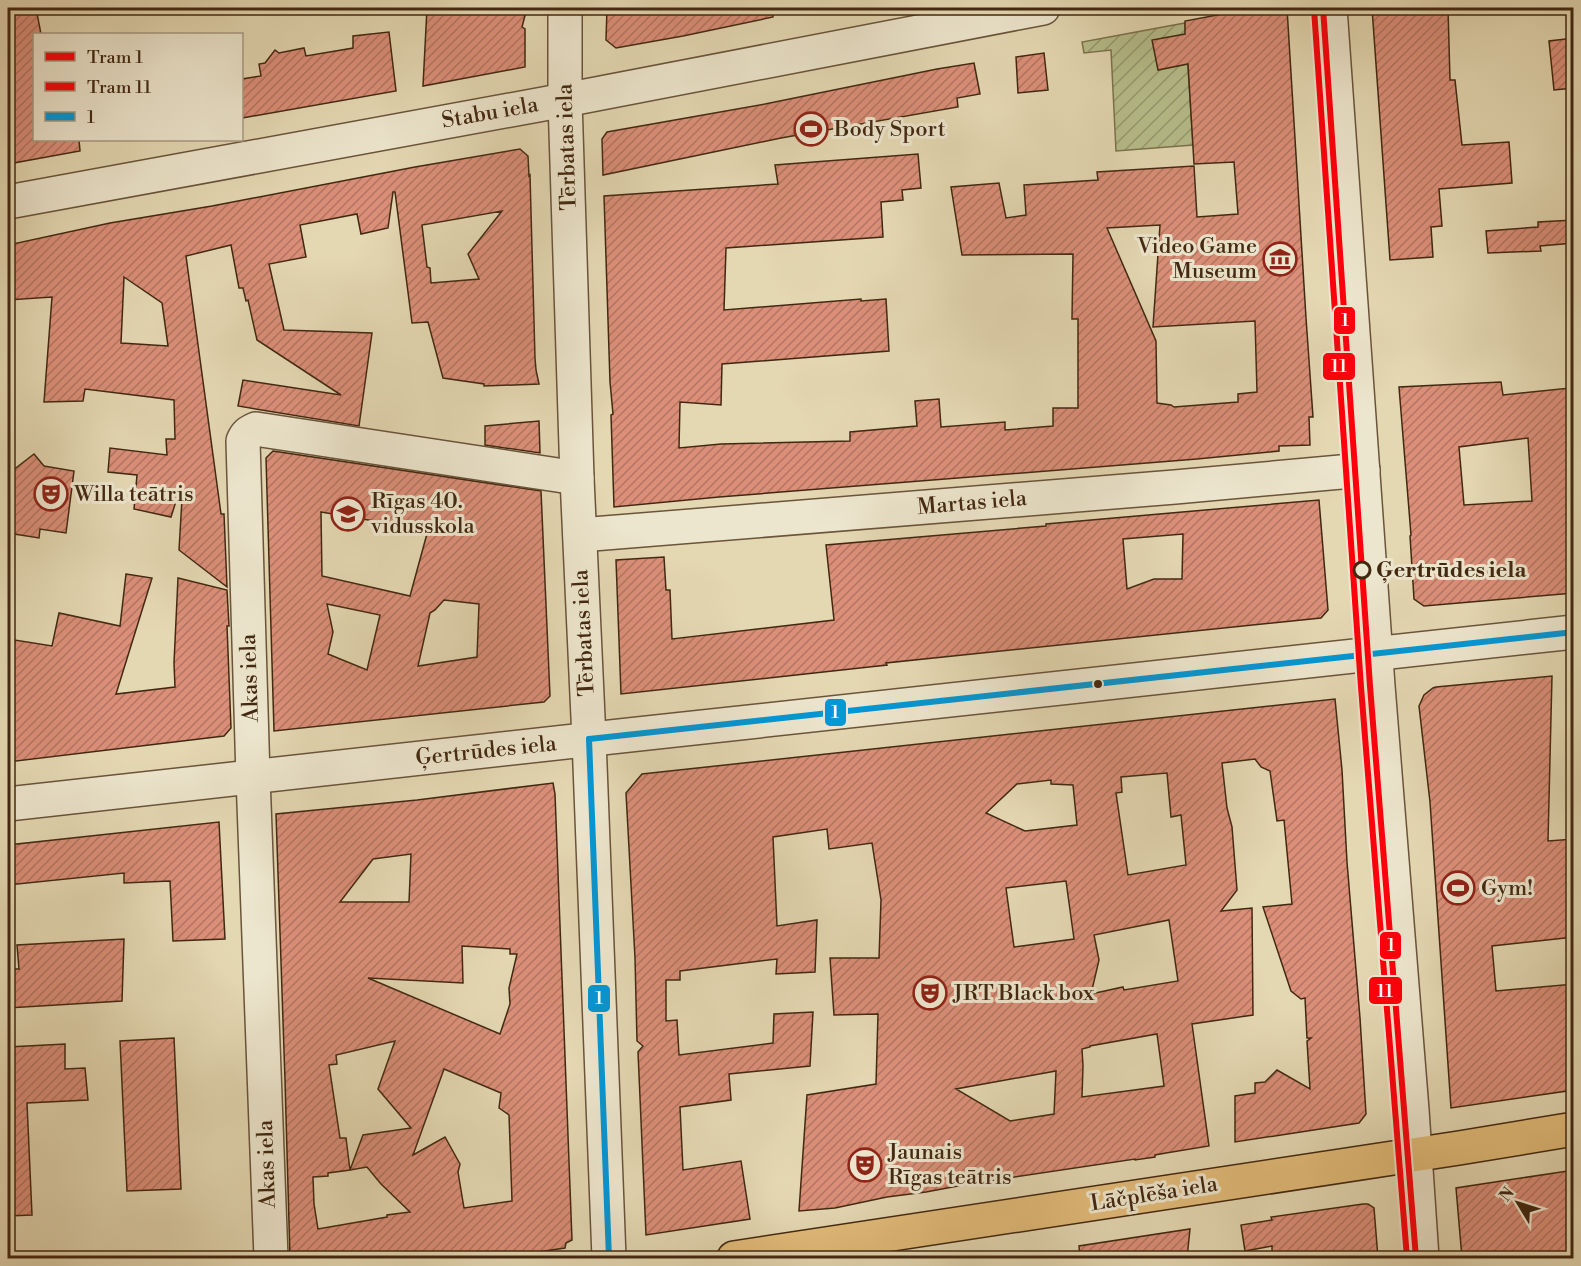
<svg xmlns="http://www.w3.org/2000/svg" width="1581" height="1266" viewBox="0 0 1581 1266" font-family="'Libre Bodoni',serif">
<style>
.garden{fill:url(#garden-furrows);stroke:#7c734e;stroke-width:1.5}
.building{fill:url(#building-hatch);stroke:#422811;stroke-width:1.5;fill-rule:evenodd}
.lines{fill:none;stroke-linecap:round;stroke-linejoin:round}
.minor-casing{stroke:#6a543a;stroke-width:36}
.major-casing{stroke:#422811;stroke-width:36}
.minor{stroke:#ede6ce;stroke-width:33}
.major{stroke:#e2bc7a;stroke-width:33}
.bus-1-casing{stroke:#ede6ce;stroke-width:10}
.bus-1{stroke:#0397d6;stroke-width:6}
.tram-1-casing{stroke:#ede6ce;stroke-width:10}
.tram-2-casing{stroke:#ede6ce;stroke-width:10}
.tram-1{stroke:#ff000c;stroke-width:6}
.tram-2{stroke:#ff000c;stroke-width:6}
.stop-dot{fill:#ede6ce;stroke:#422811;stroke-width:3}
.bus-dot{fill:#422811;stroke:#ede6ce;stroke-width:2}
.labels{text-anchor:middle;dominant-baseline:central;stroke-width:6;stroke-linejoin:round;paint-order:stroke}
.street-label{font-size:22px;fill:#422811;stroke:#ede6ce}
.poi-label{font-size:22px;fill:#422811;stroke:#ede6ce;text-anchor:start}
.stop-label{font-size:22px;font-weight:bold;fill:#422811;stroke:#ede6ce;text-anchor:start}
.line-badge{stroke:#ede6ce;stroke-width:2}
.badge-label{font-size:16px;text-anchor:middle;font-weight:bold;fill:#fff}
</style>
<defs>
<pattern id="garden-furrows" width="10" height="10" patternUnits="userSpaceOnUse" patternTransform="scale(1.5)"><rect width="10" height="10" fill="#b6be8b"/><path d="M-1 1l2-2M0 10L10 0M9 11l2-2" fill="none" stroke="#969a70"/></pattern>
<pattern id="building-hatch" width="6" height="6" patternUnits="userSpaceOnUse" patternTransform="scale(1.5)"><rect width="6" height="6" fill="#db8f79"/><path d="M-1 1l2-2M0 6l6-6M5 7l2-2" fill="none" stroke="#b37562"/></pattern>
</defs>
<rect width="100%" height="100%" fill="#e4d8b3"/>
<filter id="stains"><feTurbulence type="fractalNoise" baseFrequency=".00333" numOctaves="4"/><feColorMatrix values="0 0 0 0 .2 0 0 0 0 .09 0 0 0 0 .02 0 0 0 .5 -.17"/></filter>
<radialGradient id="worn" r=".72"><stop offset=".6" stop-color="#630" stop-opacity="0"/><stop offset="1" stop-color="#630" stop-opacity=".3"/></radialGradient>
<polygon class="garden" points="1185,23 1193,145 1116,151 1111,50 1084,53 1082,42"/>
<g class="building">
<polygon points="8,8 36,8 41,34 34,34 34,140 79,140 80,151 8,164"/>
<polygon points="427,8 527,8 522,27 525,29 525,67 423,86"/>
<polygon points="607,8 772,8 773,17 683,36 616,48 606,40"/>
<path d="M 1254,8 L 1287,8 L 1306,318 L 1313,417 L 1309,417 L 1310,445 L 1279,446 L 1279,451 L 1197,459 L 719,497 L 614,507 L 611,415 L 613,414 L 610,382 L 604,196 L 778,184 L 775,165 L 918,154 L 921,188 L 902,190 L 903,200 L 881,202 L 883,237 L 726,248 L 724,310 L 861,299 L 861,301 L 886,299 L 889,351 L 722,364 L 721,405 L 680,402 L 679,448 L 721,444 L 850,441 L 850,432 L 917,426 L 915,401 L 939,399 L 941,427 L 1005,422 L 1005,430 L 1053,426 L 1053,408 L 1078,408 L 1078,319 L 1072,319 L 1073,254 L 962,255 L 951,187 L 999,183 L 1006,218 L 1026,215 L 1024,185 L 1098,180 L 1097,172 L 1194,166 L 1197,217 L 1238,214 L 1234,162 L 1194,164 L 1188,64 L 1158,70 L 1152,40 L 1185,34 L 1185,21 ZM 1160,225 L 1153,327 L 1255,321 L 1257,392 L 1238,394 L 1238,402 L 1174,407 L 1171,405 L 1157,403 L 1156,341 L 1107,228 Z"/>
<polygon points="1372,8 1448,8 1450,80 1455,80 1462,145 1509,142 1512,183 1439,189 1442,226 1431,227 1433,257 1390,260"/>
<polygon points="389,32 396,91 242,118 242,79 261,76 259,64 265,63 275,50 279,53 304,48 306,56 353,48 353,36"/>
<polygon points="1574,38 1574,88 1554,90 1549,41"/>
<polygon points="1044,53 1048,90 1018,93 1016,57"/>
<polygon points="974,63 980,94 957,98 958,107 781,138 603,175 602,139 607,132 765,104 937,69"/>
<path d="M 520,149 L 528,156 L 529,176 L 530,175 L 535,358 L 536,370 L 539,384 L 484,386 L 484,384 L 443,378 L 428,322 L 412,323 L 395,192 L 393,192 L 388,228 L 361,234 L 357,214 L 300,225 L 306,257 L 269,264 L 284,330 L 372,333 L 359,426 L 238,406 L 243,380 L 341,395 L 257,340 L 248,300 L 246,301 L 243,288 L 239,288 L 231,245 L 186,256 L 221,514 L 224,514 L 227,587 L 179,550 L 182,499 L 177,498 L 171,517 L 134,509 L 137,475 L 108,472 L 110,448 L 167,455 L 166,439 L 175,439 L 174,400 L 85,389 L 83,401 L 44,402 L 52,297 L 8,300 L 8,245 L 110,223 L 212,206 L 415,167 ZM 502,211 L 468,254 L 479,279 L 431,283 L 430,268 L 427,267 L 422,225 ZM 124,277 L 162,303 L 168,346 L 121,343 Z"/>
<polygon points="1574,220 1574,243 1540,246 1541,251 1488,253 1486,231 1538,227 1538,222"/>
<path d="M 1501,382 L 1503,395 L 1570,388 L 1574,417 L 1574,593 L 1424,606 L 1414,599 L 1410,536 L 1411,535 L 1399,387 ZM 1528,438 L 1532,501 L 1464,505 L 1459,447 Z"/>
<polygon points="539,421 540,453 485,445 485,426"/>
<path d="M 273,451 L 541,491 L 550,696 L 544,702 L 274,731 L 266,458 ZM 321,512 L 428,530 L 410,596 L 322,576 ZM 444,600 L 479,604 L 477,657 L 418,666 L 430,613 L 435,610 ZM 327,604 L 380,615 L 367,670 L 328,654 L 333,632 Z"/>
<polygon points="34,454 44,466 74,471 66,533 40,529 39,538 8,533 8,474"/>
<path d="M 1319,500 L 1328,610 L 1321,618 L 886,663 L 887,665 L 869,667 L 621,694 L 616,560 L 664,557 L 666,590 L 670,590 L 672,639 L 834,620 L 826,545 L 1046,526 L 1046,524 ZM 1183,534 L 1182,579 L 1154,579 L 1127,589 L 1123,539 Z"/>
<polygon points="126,574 152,578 116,694 175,687 174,663 178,578 227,590 229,626 227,626 231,728 224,736 8,762 8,693 15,640 52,646 59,613 120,626"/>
<polygon points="1552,676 1548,841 1574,839 1574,937 1492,946 1496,991 1574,984 1574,1090 1451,1108 1430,802 1419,706 1424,695 1433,688 1436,687"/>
<path d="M 1335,699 L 1342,770 L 1347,862 L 1360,1018 L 1366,1114 L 1359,1123 L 1235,1142 L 1235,1096 L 1255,1093 L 1255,1083 L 1265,1082 L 1277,1070 L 1310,1089 L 1307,1041 L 1311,1038 L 1307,1038 L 1305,998 L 1301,999 L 1291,991 L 1263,907 L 1292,904 L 1284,820 L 1277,821 L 1270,771 L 1261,767 L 1255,759 L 1222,763 L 1227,808 L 1232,827 L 1237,890 L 1221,911 L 1252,908 L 1253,1015 L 1192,1024 L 1209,1146 L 1166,1153 L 1155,1155 L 1155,1157 L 1135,1160 L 1135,1159 L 974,1183 L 926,1192 L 887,1197 L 835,1208 L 799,1211 L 807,1095 L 876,1084 L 878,1014 L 834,1015 L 830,958 L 879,958 L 881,900 L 872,843 L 829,849 L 827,829 L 773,837 L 777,926 L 817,920 L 815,972 L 776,974 L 777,959 L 680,971 L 680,980 L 666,980 L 666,1021 L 677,1020 L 679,1055 L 773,1043 L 774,1014 L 813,1012 L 810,1066 L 729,1074 L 731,1100 L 680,1107 L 683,1170 L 741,1161 L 750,1219 L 646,1235 L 638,1052 L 643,1046 L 637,1041 L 635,958 L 626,793 L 642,774 ZM 1167,773 L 1171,817 L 1181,815 L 1186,865 L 1128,875 L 1116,793 L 1122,792 L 1121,777 ZM 1051,780 L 1051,784 L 1073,785 L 1077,825 L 1025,831 L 986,813 L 1017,784 ZM 1066,881 L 1074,939 L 1014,947 L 1006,888 ZM 1169,920 L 1178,981 L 1124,990 L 1123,987 L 1091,994 L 1099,960 L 1094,935 ZM 1157,1034 L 1164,1086 L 1082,1097 L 1083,1066 L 1082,1049 L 1090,1047 L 1090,1046 ZM 1056,1071 L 1054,1114 L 1010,1121 L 956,1089 Z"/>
<path d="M 553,783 L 555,794 L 572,1240 L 566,1243 L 565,1248 L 497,1258 L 290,1258 L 285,1080 L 276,814 L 417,800 ZM 411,854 L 409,902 L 340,902 L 373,859 ZM 462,946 L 510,949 L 510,954 L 517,954 L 509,988 L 510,1004 L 500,1034 L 368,978 L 463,983 ZM 395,1041 L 378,1089 L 411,1128 L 363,1135 L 350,1170 L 367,1167 L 381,1184 L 410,1212 L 387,1215 L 387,1217 L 318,1229 L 314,1204 L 313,1177 L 328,1176 L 328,1173 L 350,1170 L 346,1138 L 340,1138 L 329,1065 L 337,1064 L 336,1055 ZM 444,1069 L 501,1093 L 499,1108 L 509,1115 L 512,1201 L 464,1208 L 458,1172 L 460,1164 L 445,1137 L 413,1155 Z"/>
<polygon points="219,822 225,939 173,941 170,881 124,883 124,873 8,885 8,845"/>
<polygon points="124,939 122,1001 8,1008 8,969 19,969 17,945"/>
<polygon points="174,1038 181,1189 127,1191 120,1041"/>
<polygon points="65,1044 65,1069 85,1068 88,1100 27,1103 32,1215 8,1216 8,1047"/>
<polygon points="1574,1170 1574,1258 1462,1258 1456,1188"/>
<polygon points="1363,1204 1368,1204 1374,1208 1378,1258 1272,1258 1272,1246 1245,1251 1241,1225 1272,1220 1271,1217"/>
<polygon points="1190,1229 1187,1258 1080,1258 1079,1246"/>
</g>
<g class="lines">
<defs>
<g id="minor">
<polyline points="565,8 565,100 577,478 589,739 609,1258"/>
<polyline points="1330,8 1378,686 1412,1110 1422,1258"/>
<polyline points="8,202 565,100 1043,8"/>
<polyline points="580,535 1175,487 1363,470"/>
<polyline points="8,804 629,735 1574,632"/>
<path d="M 271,1258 L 253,777 L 243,441 C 246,434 249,432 256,429 L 577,478"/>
</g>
<polyline id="major" points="734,1258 1459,1148 1574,1129"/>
</defs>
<use href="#minor" class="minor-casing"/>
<use href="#major" class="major-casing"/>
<use href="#minor" class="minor"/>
<use href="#major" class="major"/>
<defs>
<g id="bus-1">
<polyline points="589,739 1574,632"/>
<polyline points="589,739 609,1258"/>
</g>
</defs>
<use href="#bus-1" class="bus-1-casing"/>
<use href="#bus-1" class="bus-1"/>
<defs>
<polyline id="tram-1" points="1323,8 1370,686 1416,1258"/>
<polyline id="tram-2" points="1314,9 1361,687 1407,1258"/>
</defs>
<use href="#tram-1" class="tram-1-casing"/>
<use href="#tram-2" class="tram-2-casing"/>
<use href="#tram-1" class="tram-1"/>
<use href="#tram-2" class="tram-2"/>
</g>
<defs>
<symbol id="stadium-ring" viewBox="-11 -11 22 22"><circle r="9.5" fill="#ede6ce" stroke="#8f2418" stroke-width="1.5"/><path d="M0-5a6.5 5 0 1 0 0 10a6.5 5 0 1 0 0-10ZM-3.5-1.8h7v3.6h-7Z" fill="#8f2418"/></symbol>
<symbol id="museum-ring" viewBox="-11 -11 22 22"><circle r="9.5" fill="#ede6ce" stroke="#8f2418" stroke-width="1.5"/><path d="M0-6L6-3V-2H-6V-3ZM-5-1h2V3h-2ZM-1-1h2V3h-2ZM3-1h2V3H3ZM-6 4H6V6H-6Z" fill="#8f2418"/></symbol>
<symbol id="theatre-ring" viewBox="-11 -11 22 22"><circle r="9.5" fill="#ede6ce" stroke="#8f2418" stroke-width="1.5"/><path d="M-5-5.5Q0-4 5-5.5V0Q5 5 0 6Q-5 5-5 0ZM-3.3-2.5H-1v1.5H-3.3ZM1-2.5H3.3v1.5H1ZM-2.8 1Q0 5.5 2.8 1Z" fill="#8f2418"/></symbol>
<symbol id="school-ring" viewBox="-11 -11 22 22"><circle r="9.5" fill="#ede6ce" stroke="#8f2418" stroke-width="1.5"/><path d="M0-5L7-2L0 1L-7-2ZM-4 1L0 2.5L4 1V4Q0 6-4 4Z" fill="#8f2418"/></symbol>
</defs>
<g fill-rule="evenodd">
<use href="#stadium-ring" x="792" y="110" width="38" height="38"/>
<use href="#museum-ring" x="1261" y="240" width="38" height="38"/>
<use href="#theatre-ring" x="32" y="475" width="38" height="38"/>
<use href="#school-ring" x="329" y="495" width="38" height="38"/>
<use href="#stadium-ring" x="1439" y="869" width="38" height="38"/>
<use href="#theatre-ring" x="911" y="974" width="38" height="38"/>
<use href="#theatre-ring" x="846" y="1146" width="38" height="38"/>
</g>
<circle class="stop-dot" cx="1362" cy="570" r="8"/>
<circle class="bus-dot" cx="1098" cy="684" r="5"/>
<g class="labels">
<g class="street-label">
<text transform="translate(490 113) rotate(-10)">Stabu iela</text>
<text transform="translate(567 147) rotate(-92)">Tērbatas iela</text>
<text transform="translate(972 503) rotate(-5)">Martas iela</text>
<text transform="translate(584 633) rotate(-93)">Tērbatas iela</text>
<text transform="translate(250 678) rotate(-92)">Akas iela</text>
<text transform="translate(486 751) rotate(-6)">Ģertrūdes iela</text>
<text transform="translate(267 1164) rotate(-92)">Akas iela</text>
<text transform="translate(1154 1194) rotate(-9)">Lāčplēša iela</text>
</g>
<g class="poi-label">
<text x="834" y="129">Body Sport</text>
<text x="1257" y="246" text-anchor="end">Video Game<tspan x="1257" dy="25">Museum</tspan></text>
<text x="74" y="494">Willa teātris</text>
<text x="371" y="501">Rīgas 40.<tspan x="371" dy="25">vidusskola</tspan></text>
<text x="1481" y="888">Gym!</text>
<text x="953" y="993">JRT Black box</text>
<text x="888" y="1152">Jaunais<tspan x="888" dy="25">Rīgas teātris</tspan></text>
</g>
<g class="stop-label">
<text x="1376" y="570">Ģertrūdes iela</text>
</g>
</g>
<g class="line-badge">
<rect x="1333" y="306" width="23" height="29" rx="6" fill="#ff000c"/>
<rect x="1322" y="352" width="34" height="29" rx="6" fill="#ff000c"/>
<rect x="824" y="698" width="23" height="29" rx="6" fill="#0397d6"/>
<rect x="1379" y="931" width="23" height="29" rx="6" fill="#ff000c"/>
<rect x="1368" y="976" width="35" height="29" rx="6" fill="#ff000c"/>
<rect x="587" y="984" width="24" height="29" rx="6" fill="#0397d6"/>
</g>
<g class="badge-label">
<text x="1345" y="326">1</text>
<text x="1339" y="372">11</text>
<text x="835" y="718">1</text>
<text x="1391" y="951">1</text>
<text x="1385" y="997">11</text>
<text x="599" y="1004">1</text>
</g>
<rect width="1581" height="1266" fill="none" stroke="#e4d8b3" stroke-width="30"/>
<rect x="9" y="9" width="1563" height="1248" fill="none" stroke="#422811" stroke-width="3"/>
<rect x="15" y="15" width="1551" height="1236" fill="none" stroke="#422811" stroke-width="1.5"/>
<rect x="33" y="33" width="210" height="108" fill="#ede6ce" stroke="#a99a82" stroke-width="1.5"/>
<rect x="45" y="52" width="30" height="9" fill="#ff000c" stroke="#a99a82" stroke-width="1.5"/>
<text x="87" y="63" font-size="18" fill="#422811">Tram 1</text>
<rect x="45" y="82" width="30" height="9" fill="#ff000c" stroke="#a99a82" stroke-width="1.5"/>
<text x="87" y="93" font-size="18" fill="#422811">Tram 11</text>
<rect x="45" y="112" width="30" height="9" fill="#0397d6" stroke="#a99a82" stroke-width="1.5"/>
<text x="87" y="123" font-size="18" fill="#422811">1</text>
<g transform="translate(1518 1203) rotate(308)" stroke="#ede6ce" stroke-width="4.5" paint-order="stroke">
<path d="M0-4.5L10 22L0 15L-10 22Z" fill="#422811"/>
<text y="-9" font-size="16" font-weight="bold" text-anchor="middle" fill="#422811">N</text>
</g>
<rect width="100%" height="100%" filter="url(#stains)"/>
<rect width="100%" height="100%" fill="url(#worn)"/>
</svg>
